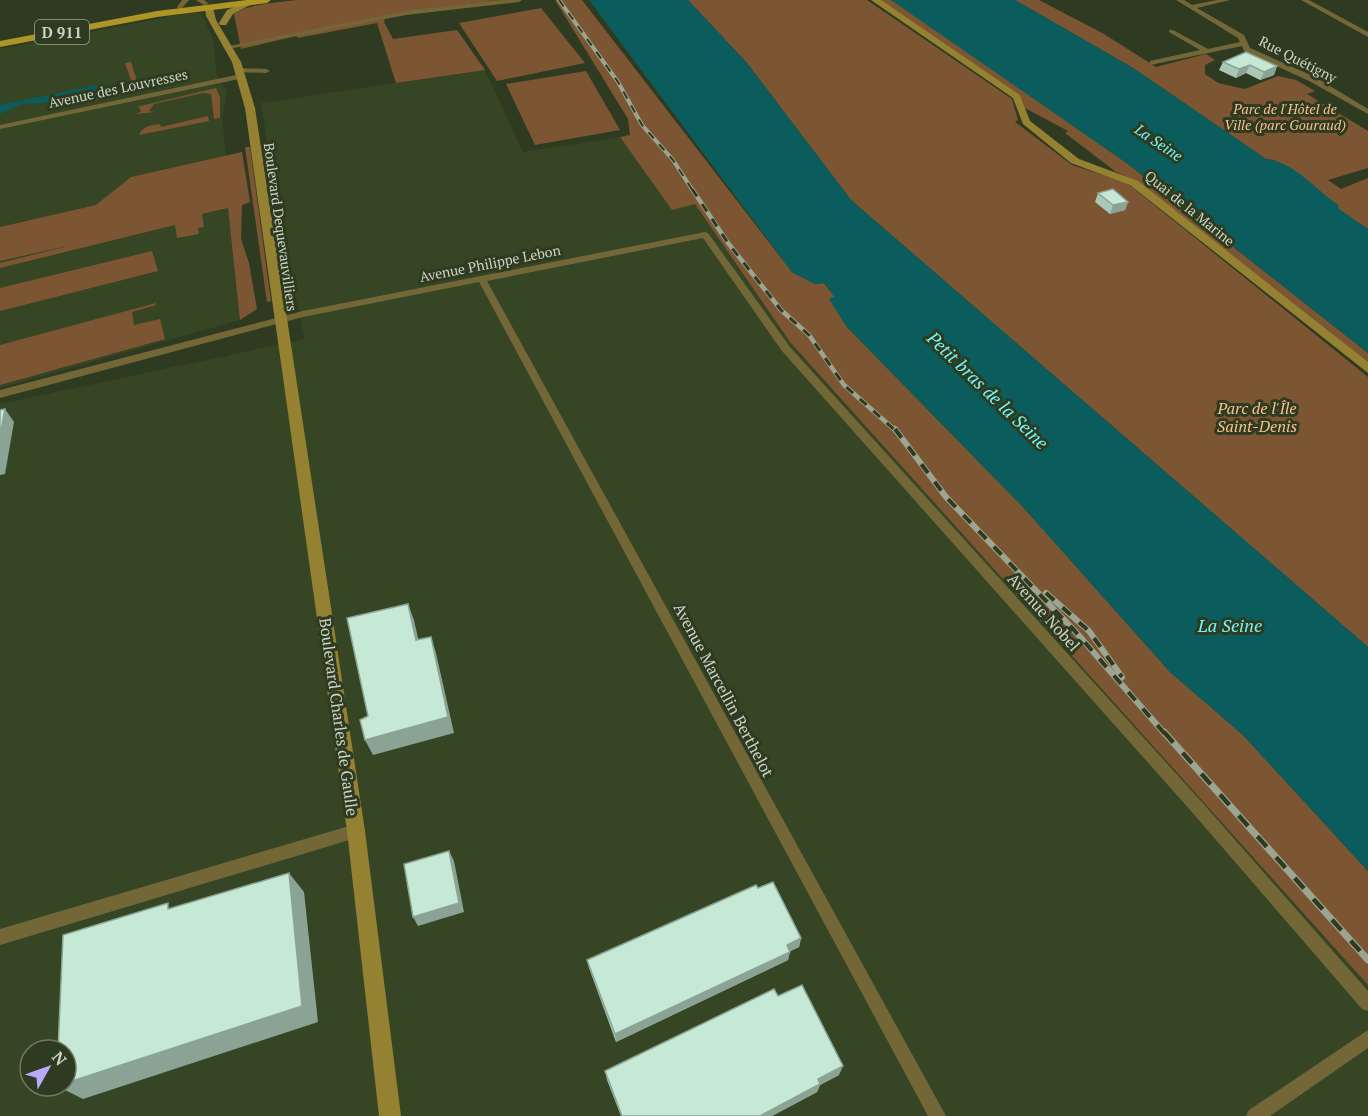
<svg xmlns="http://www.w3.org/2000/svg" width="1368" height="1116" viewBox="0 0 1368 1116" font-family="'PT Serif',serif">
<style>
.built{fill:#364524;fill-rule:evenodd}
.green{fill:#7c5632}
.water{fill:#0b5d5d}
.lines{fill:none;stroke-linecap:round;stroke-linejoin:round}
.street{fill:#736738;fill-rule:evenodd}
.secondary{fill:#948132;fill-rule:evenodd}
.primary{fill:#ae9526;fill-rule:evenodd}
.rail-far3-casing{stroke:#9ca592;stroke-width:4}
.rail-far2-casing{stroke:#9ca592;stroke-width:4.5}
.rail-far1-casing{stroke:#9ca592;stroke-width:6}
.rail-casing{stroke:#9ca592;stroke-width:7}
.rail-far3{stroke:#2f3b21;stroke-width:2;stroke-dasharray:8;stroke-linecap:butt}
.rail-far2{stroke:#2f3b21;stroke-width:3;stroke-dasharray:9;stroke-linecap:butt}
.rail-far1{stroke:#2f3b21;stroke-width:4;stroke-dasharray:11;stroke-linecap:butt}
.rail{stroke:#2f3b21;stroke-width:4.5;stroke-dasharray:14;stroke-linecap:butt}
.wall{fill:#a9c8b7}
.shaded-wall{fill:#8aa395}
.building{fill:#c5e9d5;stroke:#8aa395;stroke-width:1.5}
.labels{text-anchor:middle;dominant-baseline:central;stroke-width:6;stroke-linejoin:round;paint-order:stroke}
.far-street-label{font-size:14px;fill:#ccd4c4;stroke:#2f3b21}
.far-park-label{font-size:14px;font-style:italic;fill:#f9bf8b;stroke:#2f3b21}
.shield{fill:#2f3b21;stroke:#9da693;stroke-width:1.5}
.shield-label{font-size:15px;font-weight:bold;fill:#ccd4c4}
.far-water-label{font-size:15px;font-style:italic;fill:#6ff7f5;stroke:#2f3b21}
.park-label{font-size:16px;font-style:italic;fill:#f9bf8b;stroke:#2f3b21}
.street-label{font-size:16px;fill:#ccd4c4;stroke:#2f3b21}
.water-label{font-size:18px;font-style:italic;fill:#6ff7f5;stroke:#2f3b21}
</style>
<rect width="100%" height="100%" fill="#2f3b21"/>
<g class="built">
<polygon points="194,12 202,14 213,39 217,75 227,92 222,118 226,156 131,177 97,205 0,227 0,49"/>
<path d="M 485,70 L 523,152 L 620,137 L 672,209 L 695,204 L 790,340 L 1368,985 L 1368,1116 L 0,1116 L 0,404 L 305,339 L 282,235 L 261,103 ZM 30,1050 L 66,1050 L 66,1086 L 30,1086 Z"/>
<polygon points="229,208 240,320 0,388 0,261"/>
</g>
<g class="green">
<path d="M 296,0 L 499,0 L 386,15 L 384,22 L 393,39 L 457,30 L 485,70 L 396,83 L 377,23 L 298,38 L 296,36 L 241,49 L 234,14 C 252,3 276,3 296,0 Z"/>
<polygon points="555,0 582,0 792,272 815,284 824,283 835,297 830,299 846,326 1023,507 1170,672 1243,735 1368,871 1368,985 790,342 695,204 672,210 620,137 630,135 628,119"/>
<polygon points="688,0 867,0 1012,99 1018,120 1015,122 1072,165 1127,183 1368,377 1368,647 851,200 747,63"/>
<polygon points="879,0 891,0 898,4 1128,164 1368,353 1368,365 1138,182 1116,172 1065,133 1068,131 1025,108 1021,97"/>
<polygon points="1015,0 1039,0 1104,34 1156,67 1206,54 1215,60 1205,65 1205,74 1218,83 1245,89 1278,76 1296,80 1315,91 1307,94 1368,131 1368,168 1328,180 1341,189 1368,178 1368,229 1338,209 1338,205 1273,160 1266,159 1133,68"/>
<polygon points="541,8 585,63 497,81 459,23"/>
<path d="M 131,62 L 140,91 L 82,103 L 70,99 L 54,101 L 56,97 C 77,91 116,100 132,83 L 125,63 Z"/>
<polygon points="586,71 620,130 535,145 506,84"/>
<polygon points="216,88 220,97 220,118 214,119 211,94 203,93 154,104 149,111 156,112 134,114 141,112 139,107 132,108"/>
<path d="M 208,116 L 209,121 L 139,135 C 142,126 152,125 160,124 L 161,127 Z"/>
<polygon points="245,147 250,147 271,301 267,302"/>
<polygon points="242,152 250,202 242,205 241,239 249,263 257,309 240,320 228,208 202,214 204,227 198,228 199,234 177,238 175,225 0,268 0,263 72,245 0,261 0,227 96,205 131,177"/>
<polygon points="152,251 158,271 0,311 0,288"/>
<polygon points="156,303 156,305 132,312 134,325 160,319 165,339 0,385 0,345"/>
</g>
<g class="water">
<polygon points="589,0 688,0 747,63 851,200 1368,647 1368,871 1243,735 1170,672 1023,507 846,326 829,299 834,297 825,283 815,284 792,272"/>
<path d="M 891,0 L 1015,0 L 1133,68 L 1266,159 C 1294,162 1316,190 1338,205 L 1339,209 L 1368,229 L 1368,353 L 1128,164 Z"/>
<polygon points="106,83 107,88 133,83 125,89 94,96 67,94 45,103 22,104 0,114 0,105"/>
</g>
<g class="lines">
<g class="street">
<polygon points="182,0 189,0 182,8 178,8 177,7"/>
<polygon points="196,0 204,0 209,4 204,5"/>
<polygon points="501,0 522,0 519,2 406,15 228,49 224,47 406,11"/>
<polygon points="1176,0 1184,0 1192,5 1217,0 1230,0 1197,8 1244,35 1250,48 1315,77 1368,109 1368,114 1309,81 1244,51 1242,46 1150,65 1150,61 1200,50 1169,32 1169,30 1173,30 1208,49 1240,42 1238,38"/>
<polygon points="1301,0 1309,0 1368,32 1368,37"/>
<polygon points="235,68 266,69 270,71 266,73 238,72 235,72"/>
<polygon points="241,74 245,76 244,78 0,129 0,125"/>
<polygon points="705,232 708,233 790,347 1201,801 1368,991 1368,1011 1362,1009 1191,811 782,351 703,238 487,281 946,1116 928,1116 479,282 303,317 0,398 0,390 303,311"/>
<polygon points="356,824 361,826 363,831 361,836 356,838 0,945 0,929"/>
<polygon points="1368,1030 1368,1048 1270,1116 1246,1116 1249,1110"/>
</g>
<g class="secondary">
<polygon points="249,0 256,2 233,14 226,25 220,25 219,23 227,10"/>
<polygon points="871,0 881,0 1020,95 1030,121 1079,159 1138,181 1368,362 1368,373 1130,185 1071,163 1023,124 1013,98"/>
<polygon points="209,5 213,8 216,20 241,62 255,108 365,831 401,1116 379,1116 347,831 245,108 232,62 206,16 205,8"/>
</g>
<polygon class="primary" points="247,0 271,0 267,3 157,17 0,47 0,41 157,11"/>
<defs>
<polyline id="rail-far3" points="559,0 618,82 642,125 673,160 693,191"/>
<polyline id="rail-far2" points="692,189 728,243 781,310 809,335 844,385 896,431"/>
<g id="rail-far1">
<polyline points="895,429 946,497 1074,630 1165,734"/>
<polyline points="1046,593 1089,631 1122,677"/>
</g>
<polyline id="rail" points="1164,732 1368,960"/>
</defs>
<use href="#rail-far3" class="rail-far3-casing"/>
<use href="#rail-far2" class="rail-far2-casing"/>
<use href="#rail-far1" class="rail-far1-casing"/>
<use href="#rail" class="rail-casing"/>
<use href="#rail-far3" class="rail-far3"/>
<use href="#rail-far2" class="rail-far2"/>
<use href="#rail-far1" class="rail-far1"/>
<use href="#rail" class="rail"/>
</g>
<g class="wall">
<polygon points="1223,62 1277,66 1274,75 1260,80 1246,73 1236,78 1219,70"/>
<polygon points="1098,193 1128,202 1125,210 1110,214 1095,202"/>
<polygon points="758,888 801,938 799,947 790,951 788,960 616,1042 589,968 587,960"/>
<polygon points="778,996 839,1075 820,1085 817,1092 772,1116 621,1116 607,1080 605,1071"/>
</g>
<g class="shaded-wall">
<polygon points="1250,65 1246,73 1236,78 1239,69"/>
<polygon points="1277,66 1274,75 1260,80 1264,72"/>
<polygon points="1128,202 1125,210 1110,214 1113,205"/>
<polygon points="5,409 14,422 5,474 0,475 0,436"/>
<polygon points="408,604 414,620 422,656 416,640"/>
<polygon points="431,637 436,653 454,733 373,755 365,740"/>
<polygon points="449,851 454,861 464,912 418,926 413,917"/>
<polygon points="289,873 304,892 318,1022 83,1099 57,1086 66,1086 66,1083"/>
<polygon points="801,938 799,947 785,954 787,945"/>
<polygon points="790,952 788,960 616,1042 615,1034"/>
<polygon points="843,1066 839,1075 820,1085 817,1092 772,1116 760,1116 818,1079"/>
</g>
<g class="building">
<polygon points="1246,52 1277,66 1264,72 1250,65 1239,69 1223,62"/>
<polygon points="1113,189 1128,202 1113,205 1098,193"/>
<polygon points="5,409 0,436 0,410"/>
<polygon points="408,604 416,640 431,637 448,717 365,740 360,720 368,716 347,618"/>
<polygon points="449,851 459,903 413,917 404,864"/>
<polygon points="289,873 302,1006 66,1083 66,1050 58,1050 63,935 168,903 168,909"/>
<polygon points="773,882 801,938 787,945 790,952 615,1034 587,960 756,885 758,888"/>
<polygon points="802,985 843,1066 818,1079 820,1084 760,1116 622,1116 605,1071 774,989 778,996"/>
</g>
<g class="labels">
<g class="far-street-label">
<text transform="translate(1298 59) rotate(27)">Rue Quétigny</text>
<text transform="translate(118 88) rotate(-12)">Avenue des Louvresses</text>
<text transform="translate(1190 208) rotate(39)">Quai de la Marine</text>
<text transform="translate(281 227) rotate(82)">Boulevard Dequevauvilliers</text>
<text transform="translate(490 263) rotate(-11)">Avenue Philippe Lebon</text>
</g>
<g class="far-park-label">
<text x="1285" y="108">Parc de l'Hôtel de<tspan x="1285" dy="16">Ville (parc Gouraud)</tspan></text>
</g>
<rect class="shield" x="35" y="20" width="54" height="24" rx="4.5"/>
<g class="shield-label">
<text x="62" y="32">D 911</text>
</g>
<g class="far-water-label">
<text transform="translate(1159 142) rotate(34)">La Seine</text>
</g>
<g class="park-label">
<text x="1257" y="408">Parc de l'Île<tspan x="1257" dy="18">Saint-Denis</tspan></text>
</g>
<g class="street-label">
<text transform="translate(1044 612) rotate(48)">Avenue Nobel</text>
<text transform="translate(724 690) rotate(62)">Avenue Marcellin Berthelot</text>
<text transform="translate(339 717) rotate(82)">Boulevard Charles de Gaulle</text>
</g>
<g class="water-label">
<text transform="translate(988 390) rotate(44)">Petit bras de la Seine</text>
<text x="1230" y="625">La Seine</text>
</g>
</g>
<g transform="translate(48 1068) rotate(50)"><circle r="28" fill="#2f3b21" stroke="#6e7862" stroke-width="1.5"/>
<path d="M0-4.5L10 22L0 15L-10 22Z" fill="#b9abf7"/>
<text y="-9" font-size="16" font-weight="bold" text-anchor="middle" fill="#ccd4c4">N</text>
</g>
</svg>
